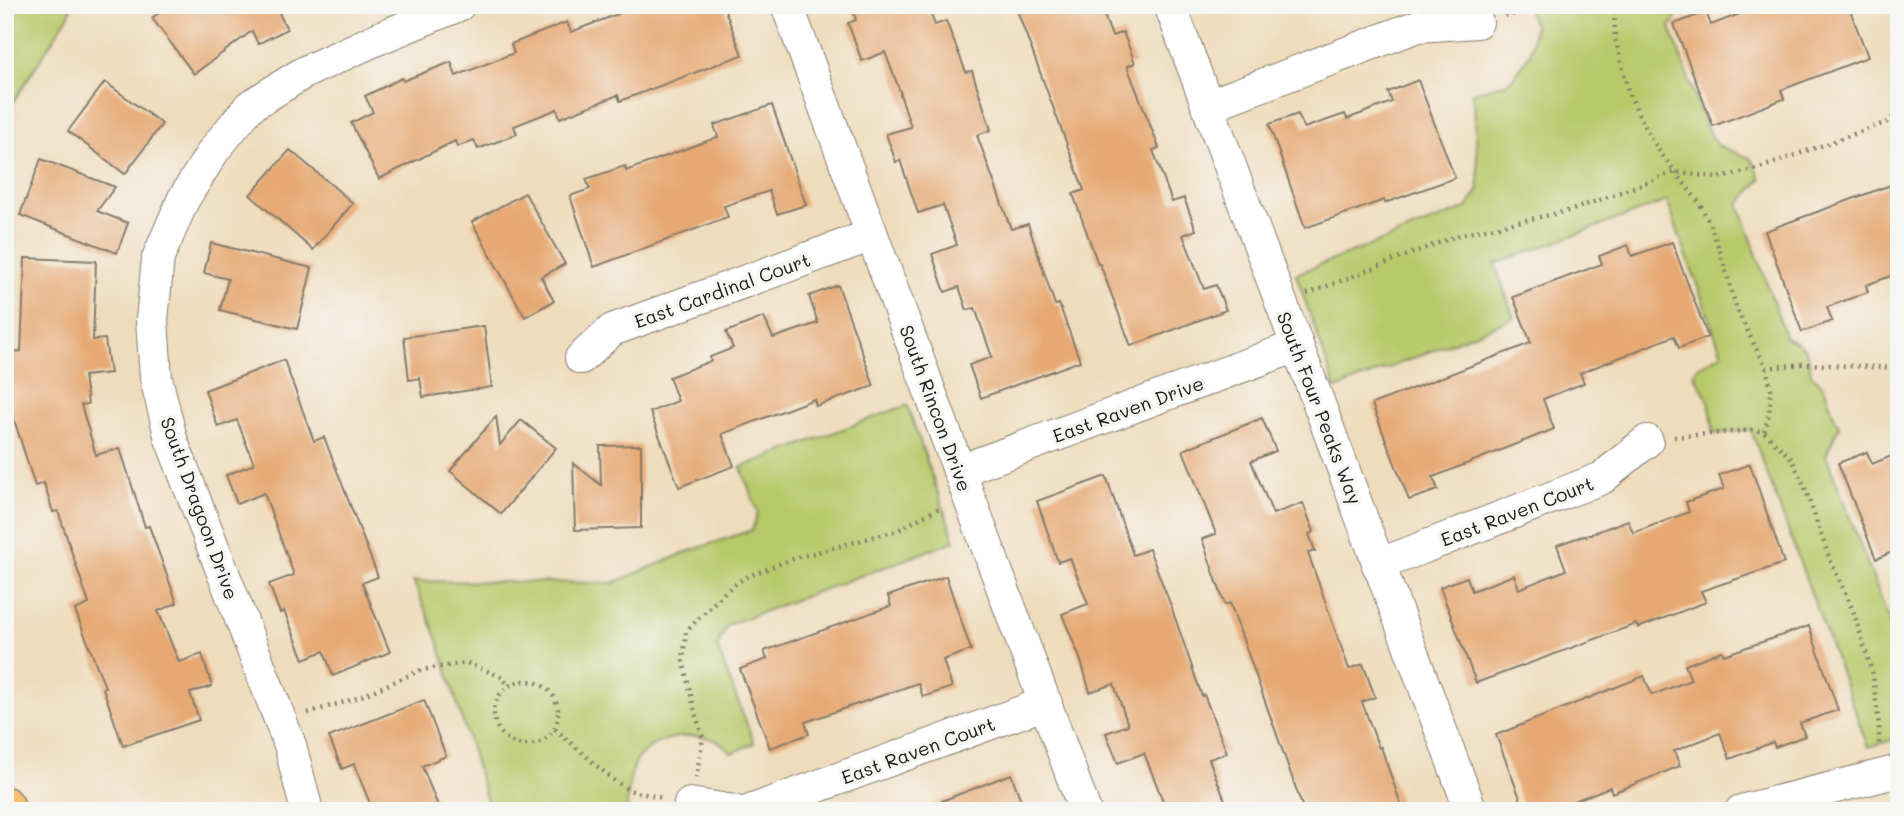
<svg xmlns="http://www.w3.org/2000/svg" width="1904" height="816" viewBox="0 0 1904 816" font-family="Mali,sans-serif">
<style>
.green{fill:#b8c96b;stroke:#6a7244;stroke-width:2}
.building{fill:#e6a973}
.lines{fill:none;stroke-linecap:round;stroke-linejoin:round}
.street-casing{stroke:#867c6c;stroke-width:34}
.primary-casing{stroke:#867c6c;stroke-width:41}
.path{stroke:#867c6c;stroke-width:4.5;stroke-dasharray:2 5;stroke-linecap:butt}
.street{stroke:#fff;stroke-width:32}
.primary{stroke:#fbbe6e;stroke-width:38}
.labels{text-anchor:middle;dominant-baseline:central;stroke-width:7;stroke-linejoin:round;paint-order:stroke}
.street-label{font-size:19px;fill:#1c1c1c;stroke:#f6f6f2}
</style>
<rect width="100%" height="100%" fill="#f6f6f2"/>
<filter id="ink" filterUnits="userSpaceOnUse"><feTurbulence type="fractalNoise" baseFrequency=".0143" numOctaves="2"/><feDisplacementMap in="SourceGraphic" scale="14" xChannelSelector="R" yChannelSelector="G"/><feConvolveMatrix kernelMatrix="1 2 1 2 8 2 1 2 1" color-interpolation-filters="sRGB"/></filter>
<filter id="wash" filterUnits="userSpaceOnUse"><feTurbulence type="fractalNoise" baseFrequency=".00686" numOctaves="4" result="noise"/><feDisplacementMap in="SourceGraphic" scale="28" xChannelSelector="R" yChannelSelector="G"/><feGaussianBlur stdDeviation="1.57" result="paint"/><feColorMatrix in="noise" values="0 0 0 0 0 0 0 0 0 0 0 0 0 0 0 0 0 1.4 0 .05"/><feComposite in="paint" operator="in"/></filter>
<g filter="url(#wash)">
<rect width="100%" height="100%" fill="#efdcbc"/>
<g class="green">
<polygon points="5,5 71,5 70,13 5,115"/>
<path d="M 1541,5 L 1684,5 L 1670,27 L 1706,127 L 1718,146 L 1750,158 L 1757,169 L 1761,179 L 1739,204 L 1786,338 C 1807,344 1809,354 1811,374 C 1834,392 1825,404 1839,426 L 1826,455 L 1899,646 L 1899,738 L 1868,747 L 1751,430 L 1713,434 C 1712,405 1709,399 1694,375 L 1698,367 L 1722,354 L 1667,201 L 1495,264 L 1514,318 L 1336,389 L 1296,274 L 1467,208 L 1479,189 L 1474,101 L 1472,93 L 1506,83 L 1514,77 L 1531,52 L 1534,25 L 1528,11 Z"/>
<path d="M 907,405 L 955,541 L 727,625 L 717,647 L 754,743 L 732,753 C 727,749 721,742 715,740 C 688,731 644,738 633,768 C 629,779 628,794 627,806 L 628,811 L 490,811 L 437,637 L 413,581 L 613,583 L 687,552 L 752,530 L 758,513 L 741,467 Z"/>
</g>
<g id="blocks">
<g class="building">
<polygon points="169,5 275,5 287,29 258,44 252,31 194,74 152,18"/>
<polygon points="615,5 723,5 742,55 620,101 618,95 560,118 557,109 514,126 517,134 478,149 474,140 457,147 455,141 379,179 351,123 373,112 365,96 402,78 403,81 451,62 456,76 514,53 511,44 567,22 571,32 618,14"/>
<polygon points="851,5 927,5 935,25 946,21 966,72 972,71 991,130 977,135 1011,229 1028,224 1055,305 1059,304 1080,361 981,398 969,365 992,357 975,308 967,310 959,287 945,292 932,254 957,245 943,205 918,213 900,160 896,162 886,134 911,127 900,94 901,94 885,52 862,61 848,23 856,20"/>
<polygon points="1015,5 1100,5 1112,36 1123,32 1135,63 1127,66 1159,148 1153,150 1172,202 1184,198 1196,230 1183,235 1204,289 1216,285 1226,310 1131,346 1100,264 1098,264 1073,194 1084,190"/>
<polygon points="1763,5 1848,5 1868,57 1781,90 1784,99 1713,126 1674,24 1706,12 1711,25"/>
<polygon points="1418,80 1455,178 1385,203 1384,200 1305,228 1269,124 1298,114 1304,128 1345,114 1347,119 1392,102 1388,92"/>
<polygon points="105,82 162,124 125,174 68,131"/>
<polygon points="772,105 806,205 777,214 769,191 724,206 728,217 594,267 570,196 590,189 586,179 625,166 626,171 718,137 714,125"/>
<polygon points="290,150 353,203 313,250 250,195"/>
<polygon points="41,159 115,187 97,211 128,223 117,253 20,215"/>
<polygon points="1899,182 1899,273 1866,285 1868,292 1827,307 1832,321 1802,332 1765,231"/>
<polygon points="525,193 565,264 541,277 554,301 525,317 472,222"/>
<polygon points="1672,242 1708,337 1679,348 1674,336 1580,373 1584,383 1543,399 1554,429 1433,477 1438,490 1409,500 1372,404 1531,343 1513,297 1602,264 1599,256 1628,245 1632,256"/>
<polygon points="211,243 312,268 297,329 220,310 228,279 204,273"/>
<polygon points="25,258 96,261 93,340 105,339 110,373 84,376 88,404 81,405 96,455 120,448 145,527 149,526 177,603 158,611 179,662 202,654 212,686 190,693 199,720 123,746 103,688 105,687 75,610 89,604 58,511 53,512 44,483 35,486 12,413 5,366 5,353 21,351"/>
<polygon points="838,285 874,386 816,406 814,399 722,434 734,466 679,487 650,412 678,401 669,377 711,361 710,357 733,348 726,332 764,317 773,338 818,323 809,296"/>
<polygon points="484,326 492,387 423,397 420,378 409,380 404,337"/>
<polygon points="284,360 314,441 324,437 378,577 362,583 390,652 333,676 324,651 304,659 284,611 280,613 269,584 294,575 264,493 237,504 226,475 254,464 237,420 218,427 205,390"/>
<polygon points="496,416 500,445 521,420 556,448 501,514 450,471"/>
<polygon points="1262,418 1276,451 1251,461 1273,514 1303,503 1314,532 1309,534 1315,551 1308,553 1349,669 1363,664 1375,697 1362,702 1379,748 1381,747 1403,811 1304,811 1230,603 1225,605 1202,539 1216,534 1183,450"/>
<polygon points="641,445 641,528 575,530 573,463 601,485 600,446"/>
<polygon points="1867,452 1872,464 1899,453 1899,549 1876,559 1838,463"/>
<polygon points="1750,464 1784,563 1701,591 1706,602 1638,628 1636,624 1476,683 1440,587 1467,577 1472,591 1514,575 1519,589 1566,570 1557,545 1585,535 1586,536 1628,520 1633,533 1689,512 1686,502 1724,489 1719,475"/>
<polygon points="1106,476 1133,555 1149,549 1171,606 1202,696 1204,695 1227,753 1209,759 1229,811 1167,811 1144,753 1118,763 1106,733 1128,725 1114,684 1090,692 1081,661 1062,614 1088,604 1070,558 1058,562 1037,501"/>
<polygon points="946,576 971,650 943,660 952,687 923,697 918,683 805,722 809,734 770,748 740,669 767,659 764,651 891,606 888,596"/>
<polygon points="1809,626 1838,710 1800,723 1805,736 1775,747 1773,742 1730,759 1720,733 1674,751 1680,766 1612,793 1610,787 1548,811 1525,811 1496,735 1644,676 1652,695 1691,680 1685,665 1722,651 1724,655"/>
<polygon points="424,700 446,756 422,766 440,811 373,811 354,764 342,769 329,737"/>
<polygon points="1011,774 1025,811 921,811 921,809"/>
</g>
</g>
</g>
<g filter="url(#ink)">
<use href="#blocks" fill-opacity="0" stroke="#867c6c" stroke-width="2"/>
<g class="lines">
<defs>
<g id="street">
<polyline points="787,5 1085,811"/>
<polyline points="1170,5 1471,811"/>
<polyline points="1207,106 1418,26 1477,22"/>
<polyline points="581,358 612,330 872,235"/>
<polyline points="959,471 1297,346"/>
<polyline points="1378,565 1602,478 1647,441"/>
<polyline points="690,804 734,811"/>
<polyline points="307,811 290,745 171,439 156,378 152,320 158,258 183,200 214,150 250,106 305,72 377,39 459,5"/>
<polyline points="750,811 1046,703"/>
<polyline points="1741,811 1899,771"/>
</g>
<polyline id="primary" points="5,806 7,811"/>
</defs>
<use href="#street" class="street-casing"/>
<use href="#primary" class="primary-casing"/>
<g class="path">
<polyline points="1614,5 1615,38 1629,94 1650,137 1663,156 1700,204 1712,229 1721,254 1737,310 1766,368 1771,389 1769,415 1764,432"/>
<polyline points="1505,16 1528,11 1541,5"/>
<polyline points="1307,294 1459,235 1572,210 1675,172 1719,178 1757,169 1887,122 1899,113"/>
<polyline points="1766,368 1802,364 1899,368"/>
<polyline points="1674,437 1751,430 1764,432 1791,458 1804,485 1829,557 1854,613 1873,675 1879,726 1879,746"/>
<circle cx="526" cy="713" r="32"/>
<polyline points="308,713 357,698 421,670 446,666 467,663 502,677 509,686"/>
<polyline points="555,729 612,779 629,790 662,798"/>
<polyline points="696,778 703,738 695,712 683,661 686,632 702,615 726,591 744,578 795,558 896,531 941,507"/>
</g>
<use href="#street" class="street"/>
<use href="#primary" class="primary"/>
</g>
</g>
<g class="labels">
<g class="street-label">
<text transform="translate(722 290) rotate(-20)">East Cardinal Court</text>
<text transform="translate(936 408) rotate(70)">South Rincon Drive</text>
<text transform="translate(1320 408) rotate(69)">South Four Peaks Way</text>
<text transform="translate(1128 409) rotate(-20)">East Raven Drive</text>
<text transform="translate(200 508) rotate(70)">South Dragoon Drive</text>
<text transform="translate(1517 511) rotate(-21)">East Raven Court</text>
<text transform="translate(918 750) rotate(-20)">East Raven Court</text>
</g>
</g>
<rect width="1904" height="816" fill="none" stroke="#f6f6f2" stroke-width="28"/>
</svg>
